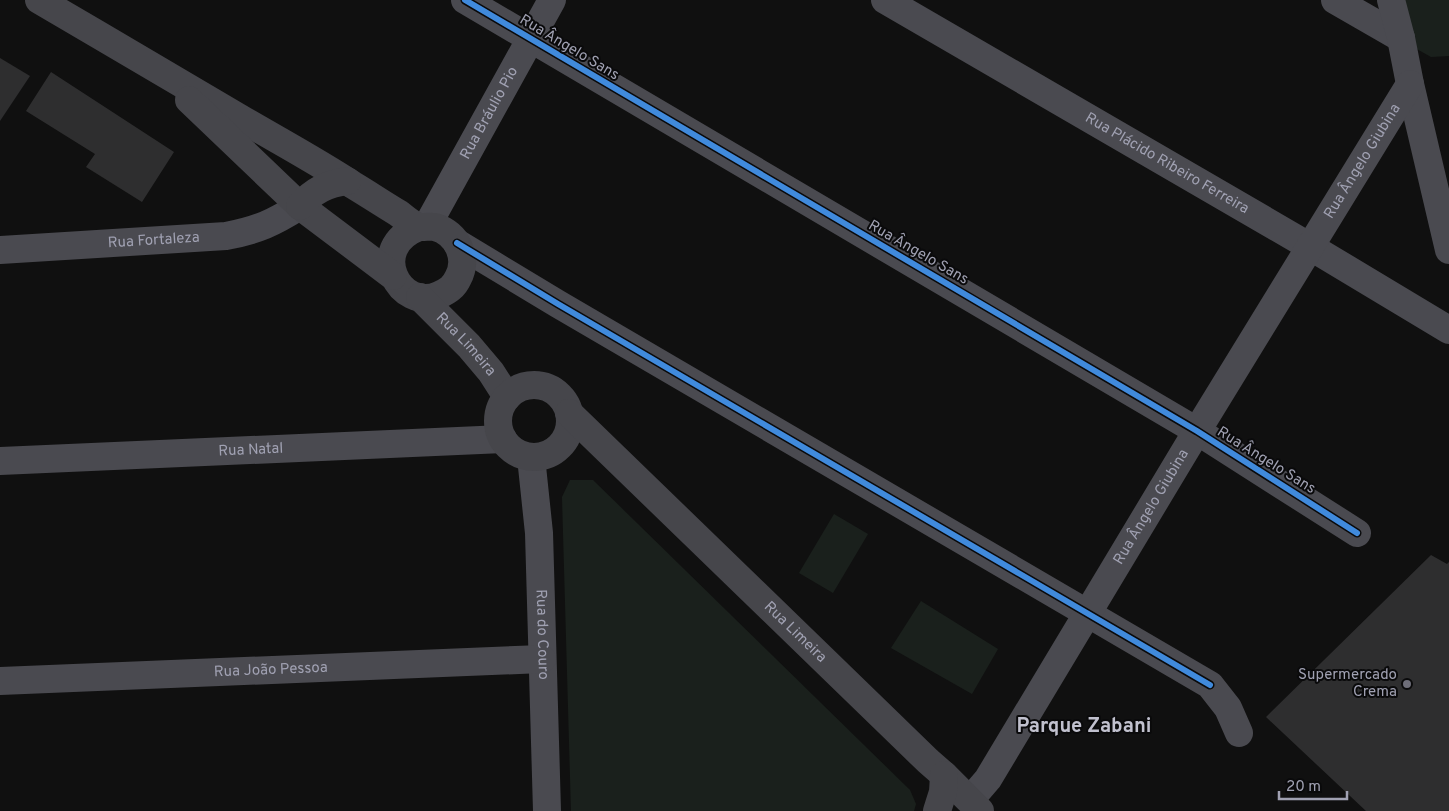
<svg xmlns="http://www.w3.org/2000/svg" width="1449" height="811" viewBox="0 0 1449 811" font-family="Overpass,sans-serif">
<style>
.green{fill:#1a201c}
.building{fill:#2e2e2f}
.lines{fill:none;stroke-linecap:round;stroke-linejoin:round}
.minor{stroke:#4a4a50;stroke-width:28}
.major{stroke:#46464b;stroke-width:28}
.cycleway-casing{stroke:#0a0a0b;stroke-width:9}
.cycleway{stroke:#408adc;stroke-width:6}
.poi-dot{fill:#6e6e79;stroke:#0a0a0b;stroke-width:2}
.labels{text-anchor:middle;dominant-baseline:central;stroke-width:4;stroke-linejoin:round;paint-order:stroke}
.street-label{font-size:15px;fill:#a0a1b2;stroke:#0a0a0b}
.poi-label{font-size:15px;fill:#a0a1b2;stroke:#0a0a0b;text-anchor:end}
.district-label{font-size:20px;font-weight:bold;fill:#c1c1ce;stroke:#0a0a0b}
</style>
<rect width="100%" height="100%" fill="#101010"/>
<g class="green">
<polygon points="1394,0 1449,0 1449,56 1431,57 1415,48"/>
<polygon points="570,480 593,480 910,790 916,804 914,811 571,811 562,497"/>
<polygon points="834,514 868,534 833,593 799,573"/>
<polygon points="921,601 998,649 972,694 891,648"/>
</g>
<g class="building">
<polygon points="0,58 30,76 0,121"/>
<polygon points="51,72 174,152 142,202 86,167 95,154 26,111"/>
<polygon points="1431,555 1447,564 1449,562 1449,811 1366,811 1266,717"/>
</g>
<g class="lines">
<g class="minor">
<polyline points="465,0 1197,431 1357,533"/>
<path id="s1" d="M 885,0 L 1309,246 L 1449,330"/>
<polyline points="1335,0 1401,38"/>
<polyline points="1391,0 1401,38 1410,84 1449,250"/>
<path id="s2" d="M 427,226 L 552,0"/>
<polyline points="457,243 558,304 1210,685 1228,708 1239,733"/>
<path id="s3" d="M 0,250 L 226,236 C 258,230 273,223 300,206"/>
<path id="s4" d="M 531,457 L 539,533 L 547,811"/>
<path id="s5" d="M 0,461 L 503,439"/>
<path id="s6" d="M 0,681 L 542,659"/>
<path id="s7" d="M 970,800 L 988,779 L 1197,431 L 1410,84"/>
</g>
<g class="major">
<path d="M 39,0 C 108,40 177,81 245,121 C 281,142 318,162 353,185 C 368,194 383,204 398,213 C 404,217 410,223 417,226 C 422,228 429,226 435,227 C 457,233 469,258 458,278 C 454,287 448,291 439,295 C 400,313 365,248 419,227"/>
<polyline points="189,100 300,206 393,276"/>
<path d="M 300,206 C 314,190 327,184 347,181"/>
<path id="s8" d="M 420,297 L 469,346 L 491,372 L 507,397"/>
<circle cx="534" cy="421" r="36"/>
<path id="s9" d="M 569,413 L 928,761 L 944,775 L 980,811"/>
<polyline points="937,811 943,792 944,775"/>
</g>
<defs>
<g id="cycleway">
<polyline points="465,0 1197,431 1357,533"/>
<polyline points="457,243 558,304 1210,685"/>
</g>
</defs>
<use href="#cycleway" class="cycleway-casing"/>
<use href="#cycleway" class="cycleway"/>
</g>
<circle class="poi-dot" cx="1407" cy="684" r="5"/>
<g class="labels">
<g class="street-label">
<text transform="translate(569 48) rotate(31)">Rua Ângelo Sans</text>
<text stroke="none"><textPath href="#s2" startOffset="129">Rua Bráulio Pio</textPath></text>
<text stroke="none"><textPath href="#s7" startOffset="750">Rua Ângelo Giubina</textPath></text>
<text stroke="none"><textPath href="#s1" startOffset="326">Rua Plácido Ribeiro Ferreira</textPath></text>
<text stroke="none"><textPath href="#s3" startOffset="154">Rua Fortaleza</textPath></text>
<text transform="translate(918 253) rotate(30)">Rua Ângelo Sans</text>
<text stroke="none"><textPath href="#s8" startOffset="66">Rua Limeira</textPath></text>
<text stroke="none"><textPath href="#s5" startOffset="251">Rua Natal</textPath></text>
<text transform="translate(1266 461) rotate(32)">Rua Ângelo Sans</text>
<text stroke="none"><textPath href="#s7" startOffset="345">Rua Ângelo Giubina</textPath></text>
<text stroke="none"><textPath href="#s9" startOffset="315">Rua Limeira</textPath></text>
<text stroke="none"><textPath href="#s4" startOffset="178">Rua do Couro</textPath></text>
<text stroke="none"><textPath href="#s6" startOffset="271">Rua João Pessoa</textPath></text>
</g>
<g class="poi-label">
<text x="1397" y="675">Supermercado<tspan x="1397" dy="17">Crema</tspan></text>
</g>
<g class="district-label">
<text x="1084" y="727">Parque Zabani</text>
</g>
</g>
<path d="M1279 791v8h68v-8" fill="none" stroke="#a0a1b2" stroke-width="2.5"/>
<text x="1286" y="791" font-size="15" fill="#a0a1b2" stroke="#0a0a0b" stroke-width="4" paint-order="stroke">20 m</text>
</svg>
